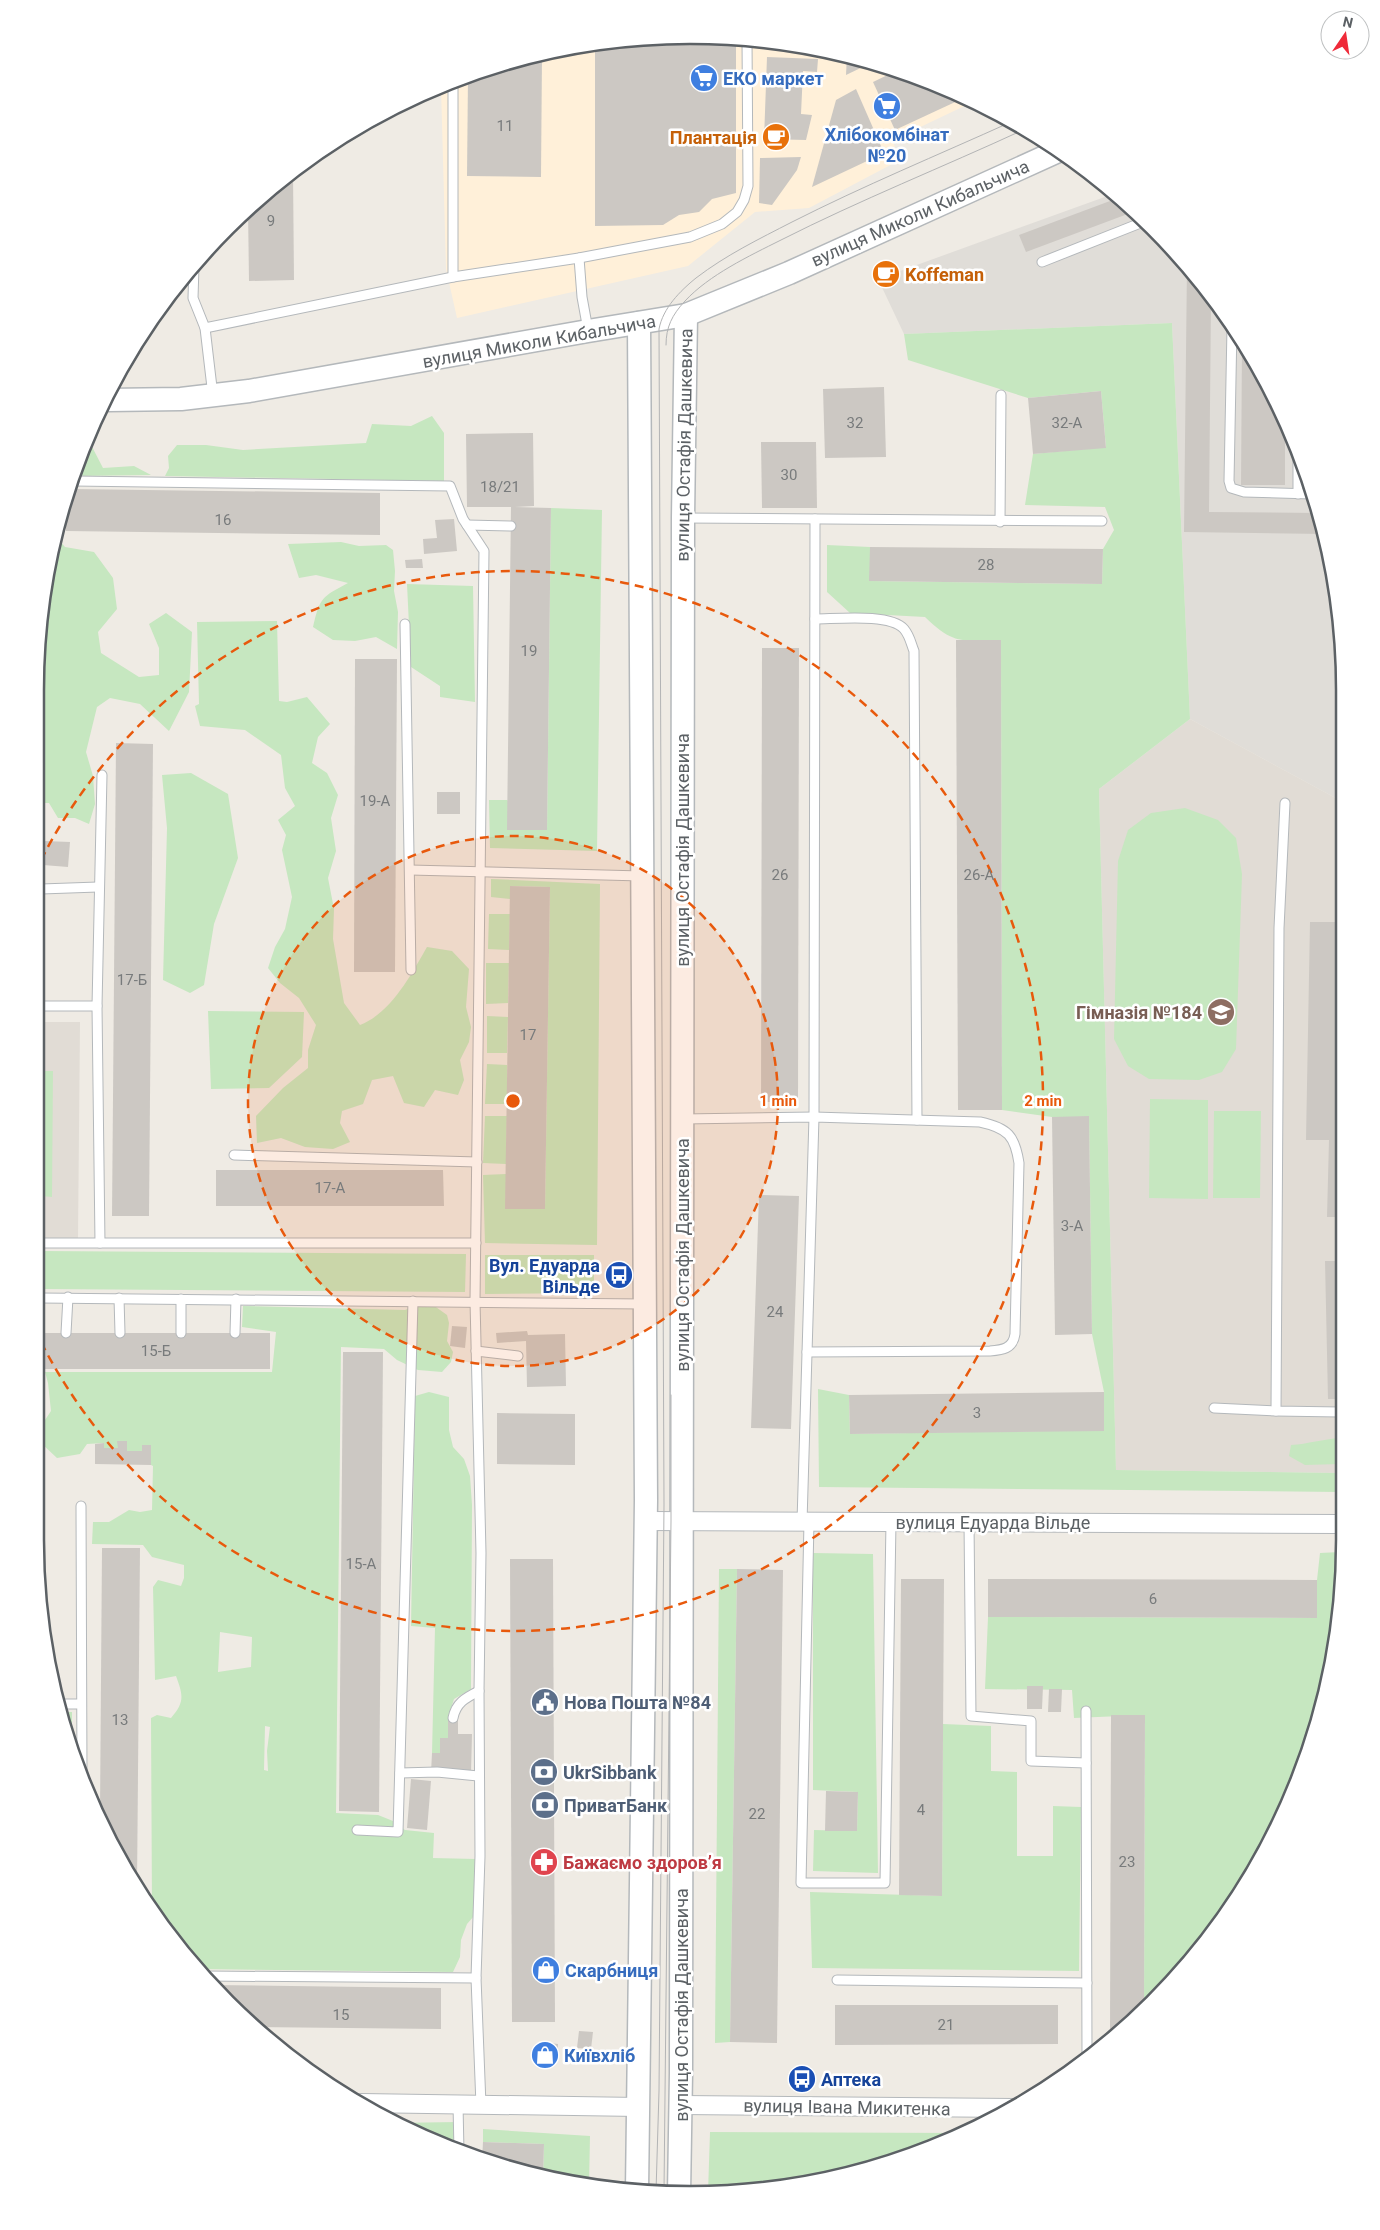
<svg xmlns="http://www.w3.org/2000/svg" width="1380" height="2230" viewBox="0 0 1380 2230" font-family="Roboto,sans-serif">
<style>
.commercial{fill:#fff0d9}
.industrial{fill:#e0ddd8}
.education{fill:#e1dcd5}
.green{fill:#c6e7c0;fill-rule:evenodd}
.building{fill:#ccc8c3}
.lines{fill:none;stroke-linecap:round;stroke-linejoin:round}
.service-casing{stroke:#b4b8bb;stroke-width:11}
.minor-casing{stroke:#b4b8bb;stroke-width:20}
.tertiary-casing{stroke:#b4b8bb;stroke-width:25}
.service{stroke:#fff;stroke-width:9}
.minor{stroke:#fff;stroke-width:18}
.tertiary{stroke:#fff;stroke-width:22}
.tram{stroke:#b3b4b5;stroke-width:1}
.ring{fill:none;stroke:#e8590c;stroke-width:2.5;stroke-dasharray:9 6}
.labels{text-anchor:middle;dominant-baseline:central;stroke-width:5;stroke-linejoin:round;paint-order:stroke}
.number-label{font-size:15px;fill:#787b7c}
.shop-label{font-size:18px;font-weight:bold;fill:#366cbe;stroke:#fff;text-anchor:start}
.food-label{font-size:18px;font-weight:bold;fill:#c56008;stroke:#fff;text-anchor:end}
.street-label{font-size:18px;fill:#5c6165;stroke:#fff}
.education-label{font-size:18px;font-weight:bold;fill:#785e54;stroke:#fff;text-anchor:end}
.transit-label{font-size:18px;font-weight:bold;fill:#164399;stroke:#fff;text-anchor:end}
.service-label{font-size:18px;font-weight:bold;fill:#4e5e75;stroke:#fff;text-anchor:start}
.health-label{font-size:18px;font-weight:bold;fill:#be3a42;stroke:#fff;text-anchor:start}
.rim{fill:none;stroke:#5c6165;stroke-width:2.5}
.centre{fill:#e8590c;stroke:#fff;stroke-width:2.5}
.ring-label{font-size:15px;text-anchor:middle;font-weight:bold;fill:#e8590c;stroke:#fff;stroke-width:5;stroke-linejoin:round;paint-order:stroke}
</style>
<rect width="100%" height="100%" fill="#efebe4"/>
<polygon class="commercial" points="733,36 860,57 975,101 893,140 898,161 809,208 755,212 688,266 457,318 446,269 441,87 480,70 605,41"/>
<polygon class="industrial" points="1113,194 1183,258 1257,363 1323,520 1344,647 1343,802 1190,719 1172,323 904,334 878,279"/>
<g class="education">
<polygon points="1190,719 1343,802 1340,1473 1116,1470 1099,789"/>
<polygon points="41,1022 80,1022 78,1238 41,1238"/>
</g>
<g class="green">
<path d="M 1172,323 L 1190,719 L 1099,789 L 1116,1470 L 1340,1473 L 1340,1492 L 819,1487 L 818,1389 L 849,1395 L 850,1434 L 1104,1430 L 1104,1392 L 1092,1334 L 1089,1117 L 1052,1117 L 1002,1110 L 1001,641 C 962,640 955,646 925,617 L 850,613 L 827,592 L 827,545 L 870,547 L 870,581 L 1102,584 L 1103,549 L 1114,530 L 1105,507 L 1025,505 L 1033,454 L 1106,447 L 1101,391 L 1028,398 L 908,360 L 904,334 Z"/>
<polygon points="432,416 444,433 444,481 165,476 169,468 168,456 177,445 206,445 243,450 366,443 372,424 411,426"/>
<polygon points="85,439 89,441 103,468 134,466 151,475 75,476"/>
<polygon points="551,508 602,510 597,851 490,848 489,800 507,800 547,830"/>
<polygon points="58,539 65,547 94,552 113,578 117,609 98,632 101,653 139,677 159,675 159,648 149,624 166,613 192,632 189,692 169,731 140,704 110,698 97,707 86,752 93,776 95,804 89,824 75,818 58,818 49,803 41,803 41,605"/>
<path d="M 341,542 L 359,546 L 386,545 L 393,550 L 395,571 L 394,591 L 398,612 L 397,649 L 376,637 L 355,641 L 333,640 L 313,627 C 320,597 322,597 348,583 L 316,575 L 299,578 L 288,544 Z"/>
<polygon points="407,584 473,586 475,702 440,697 440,686 411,667"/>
<path d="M 277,621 L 279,701 L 287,702 L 307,697 L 330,724 L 318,737 L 312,763 L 327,773 L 338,795 L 331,818 L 336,851 L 328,878 L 334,909 L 333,939 L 344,1003 L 360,1025 C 391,1013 411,975 427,947 L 452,951 L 469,969 L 466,1007 L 471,1027 L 469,1042 L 460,1060 L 464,1080 L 458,1095 L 435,1090 L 424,1107 L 404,1103 L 393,1076 L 372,1080 L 363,1104 L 342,1111 L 340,1123 L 350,1142 L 333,1149 L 305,1147 L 281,1138 L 257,1143 L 256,1116 L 283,1088 L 308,1068 L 308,1050 L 316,1025 L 299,998 L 280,983 L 268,968 L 275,947 L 285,929 L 292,897 L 282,850 L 286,835 L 278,820 L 295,806 L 285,788 L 281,755 L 245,730 L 200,726 L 195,706 L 199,704 L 197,622 Z"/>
<polygon points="191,773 228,794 238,858 214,924 204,985 190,993 163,980 167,828 162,775"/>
<polygon points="1185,808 1218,820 1236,838 1242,874 1236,1049 1222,1072 1199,1080 1149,1079 1128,1066 1114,1039 1118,861 1128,830 1151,813"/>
<polygon points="491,879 600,884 597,1245 485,1243 483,1175 506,1174 506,1209 545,1209 550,887 510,886 510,899 491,897"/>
<polygon points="489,914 510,914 509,950 488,949"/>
<polygon points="486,963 509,963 508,1003 486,1004"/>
<polygon points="208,1011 304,1012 302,1057 269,1088 211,1089"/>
<polygon points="487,1016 508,1017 507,1053 487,1053"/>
<polygon points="487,1064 507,1065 507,1104 485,1104"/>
<polygon points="41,1071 53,1071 52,1197 41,1196"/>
<polygon points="1150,1099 1208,1100 1208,1199 1149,1198"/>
<polygon points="1214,1111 1261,1111 1260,1198 1213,1198"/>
<polygon points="485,1116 507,1116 506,1164 483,1163"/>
<polygon points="41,1251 466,1254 465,1292 41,1289"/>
<polygon points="485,1255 594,1255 594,1293 485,1294"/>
<path d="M 418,1305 L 433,1305 L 447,1315 L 449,1323 L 447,1341 L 453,1352 L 451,1362 L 442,1372 L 418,1370 L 397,1360 L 384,1349 L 341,1347 L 336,1813 L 378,1815 L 393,1821 L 405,1830 L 434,1833 L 433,1858 L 476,1859 L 474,1916 L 467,1924 L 461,1940 L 460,1957 L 453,1972 L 199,1969 L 152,1912 L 151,1718 L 157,1715 L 171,1718 C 185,1702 183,1695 176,1676 L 155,1680 L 153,1587 L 158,1580 L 181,1586 L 184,1578 L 184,1565 L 152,1557 L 143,1545 L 92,1544 L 93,1522 L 109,1522 L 129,1510 L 140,1512 L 152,1510 L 153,1466 L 151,1465 L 151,1445 L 142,1451 L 127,1451 L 127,1441 L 118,1441 L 118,1448 L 104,1448 L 104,1443 L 87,1444 L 80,1454 L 57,1458 L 41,1443 L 41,1426 L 51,1411 L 48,1383 L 45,1372 L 272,1372 L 276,1332 L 242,1327 L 243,1306 L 405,1310 ZM 220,1632 L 252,1637 L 251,1667 L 218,1672 ZM 265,1726 L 270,1727 L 267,1751 L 268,1771 L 264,1770 Z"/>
<polygon points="429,1392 449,1397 449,1430 453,1447 464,1459 470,1476 472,1505 471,1689 454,1699 448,1718 448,1738 440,1739 440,1753 432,1753 435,1628 411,1626 415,1396"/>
<path d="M 1340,1438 L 1340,1464 L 1305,1465 L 1289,1456 L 1291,1445 C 1308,1444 1323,1439 1340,1438 Z"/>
<polygon points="1340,1552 1339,1625 1295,1791 1209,1939 1144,2009 1145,1715 1074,1718 1072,1690 985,1689 988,1617 1317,1618 1317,1580 1320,1553"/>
<polygon points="813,1553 873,1554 878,1873 813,1871 814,1830 857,1831 858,1792 813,1790"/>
<polygon points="719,1569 737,1569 730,2042 715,2043"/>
<polygon points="61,1712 72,1712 72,1756 70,1750"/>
<polygon points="943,1724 991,1726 991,1771 1017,1772 1017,1856 1053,1856 1053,1806 1081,1807 1079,1971 812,1968 810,1892 942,1896"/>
<polygon points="458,2122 459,2152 392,2123"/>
<polygon points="483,2129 590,2136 589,2185 562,2182 543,2177 544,2144 483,2142"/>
<polygon points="710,2132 964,2133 860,2173 815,2174 815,2179 708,2193"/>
</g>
<g class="building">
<polygon points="736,37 736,193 712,199 699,212 679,215 663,225 595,226 595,43 605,41"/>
<polygon points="542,55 541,177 467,176 468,75 480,70"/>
<polygon points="847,55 860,57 873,62 846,75"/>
<polygon points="767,57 818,59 817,72 803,71 801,114 812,115 806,140 764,139"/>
<polygon points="896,71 966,97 895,130 873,82"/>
<polygon points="856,89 884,153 812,187 836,100"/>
<polygon points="801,157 797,170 772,205 759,203 760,158"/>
<polygon points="293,173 294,280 249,281 248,208 258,197"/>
<polygon points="1118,198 1133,212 1026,252 1019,235"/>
<polygon points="1187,264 1211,298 1209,512 1320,513 1325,534 1184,532"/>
<polygon points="1242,342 1257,363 1285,430 1285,485 1241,485"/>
<polygon points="884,387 886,457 825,458 823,389"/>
<polygon points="1101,391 1106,448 1033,454 1028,398"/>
<polygon points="533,433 534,506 515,507 551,508 547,830 507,830 511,507 467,507 466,434"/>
<polygon points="761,442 816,442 817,508 762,508"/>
<polygon points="72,489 380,493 380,535 66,531 66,509"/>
<polygon points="454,519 457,551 424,554 423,539 437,538 435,520"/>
<polygon points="870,547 1103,549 1102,584 869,581"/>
<polygon points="422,559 423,568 406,568 405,560"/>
<polygon points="956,640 1001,640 1002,1110 958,1110"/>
<polygon points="762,648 799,648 798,1102 761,1102"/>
<polygon points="355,659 397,659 395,972 354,972"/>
<polygon points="116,743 153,744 149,1216 112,1216"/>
<rect x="437" y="792" width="23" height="22"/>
<polygon points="44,841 70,842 68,867 43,865"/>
<polygon points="510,886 550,887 545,1209 505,1209"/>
<polygon points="1310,922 1342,922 1341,1217 1327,1217 1329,1140 1306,1140"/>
<polygon points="1089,1116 1092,1334 1055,1335 1052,1117"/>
<polygon points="216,1170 443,1170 444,1206 216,1206"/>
<polygon points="759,1195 799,1196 791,1429 751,1428"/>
<polygon points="1325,1261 1341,1261 1340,1399 1328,1399"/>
<polygon points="452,1326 467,1327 465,1348 450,1346"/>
<polygon points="527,1331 528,1335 565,1334 566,1386 527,1387 526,1341 497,1343 496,1333"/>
<rect x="42" y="1333" width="228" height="36"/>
<polygon points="343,1352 383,1352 379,1812 339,1811"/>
<polygon points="1104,1392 1104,1431 850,1434 849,1395"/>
<polygon points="497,1413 575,1414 575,1465 497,1464"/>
<polygon points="117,1441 127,1441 127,1451 142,1451 142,1445 151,1445 151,1465 95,1464 95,1444 104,1443 104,1448 118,1448"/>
<polygon points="102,1548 140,1548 137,1887 100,1813"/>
<polygon points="510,1559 553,1559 555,2022 512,2022"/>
<polygon points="737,1569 783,1570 777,2043 730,2042"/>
<polygon points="901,1579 944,1579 942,1896 899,1895"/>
<polygon points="988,1579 1317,1580 1317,1618 988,1617"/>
<polygon points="1027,1686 1043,1686 1042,1709 1027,1709"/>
<polygon points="1049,1689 1062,1689 1061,1712 1048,1712"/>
<polygon points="1111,1715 1145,1715 1144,2009 1119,2034 1110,2034"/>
<polygon points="448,1718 458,1718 458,1734 472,1734 471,1773 431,1773 432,1753 440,1753 440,1738 448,1738"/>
<polygon points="411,1779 431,1781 427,1830 407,1828"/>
<polygon points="826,1791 858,1792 857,1831 825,1831"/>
<polygon points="212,1985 441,1988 441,2029 254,2027 227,2003"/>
<polygon points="835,2005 1058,2005 1058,2044 835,2045"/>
<polygon points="579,2031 593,2032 591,2049 577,2048"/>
<polygon points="539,2042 558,2044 557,2062 537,2061"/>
<polygon points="483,2142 544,2144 543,2177 482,2161"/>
</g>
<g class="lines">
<defs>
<g id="service">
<polyline points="453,82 453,277"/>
<polyline points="579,258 582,297 588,330"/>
<polyline points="1042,262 1143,222"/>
<polyline points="194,266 193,298 205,328 213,396"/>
<polyline points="1232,327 1229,481 1231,488 1244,492 1312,494"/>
<polyline points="205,328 453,277 579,258 690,237 722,224 737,212 744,200 748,186 747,39"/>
<polyline points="74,481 450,486 463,519 484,551 475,1301 481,1553 479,1691 480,1856 476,1978 481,2105"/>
<polyline points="1298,494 1298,461"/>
<polyline points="683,518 1102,521"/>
<polyline points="1000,522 1001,395"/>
<polyline points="467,525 511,526"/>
<path d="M 815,619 C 836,619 890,613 904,629 C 910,636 911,644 914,651 L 917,1120"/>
<polyline points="405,624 411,970"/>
<polyline points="1285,803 1279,928 1276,1411 1340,1412"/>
<polyline points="410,870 642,876"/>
<polyline points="41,889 98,887"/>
<polyline points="41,1006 97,1006"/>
<path d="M 683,1119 L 814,1117 L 980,1122 C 1008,1128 1015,1136 1019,1163 L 1015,1334 C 1013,1349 1002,1350 990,1351 L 807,1352"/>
<polyline points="234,1155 477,1162"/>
<polyline points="41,1243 476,1243"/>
<polyline points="100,1243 97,1006 102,775"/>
<polyline points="41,1298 645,1304"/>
<polyline points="119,1298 120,1333"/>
<polyline points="66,1333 68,1297"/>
<polyline points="181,1333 181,1299"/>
<polyline points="235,1333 236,1299"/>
<polyline points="476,1351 518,1356"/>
<polyline points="1214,1408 1276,1411"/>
<polyline points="81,1506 82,1774"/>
<polyline points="802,1522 814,1117 815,519"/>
<polyline points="809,1522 801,1883 885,1883 891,1522"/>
<polyline points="969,1522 971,1716 1031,1721 1031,1761 1086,1763"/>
<polyline points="59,1704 81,1704"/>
<polyline points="1086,1711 1087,2059"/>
<path d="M 453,1718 C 456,1703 465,1698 479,1691"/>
<polyline points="400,1773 437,1772 478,1776"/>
<polyline points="357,1830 398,1832 413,1301"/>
<polyline points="205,1976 476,1978"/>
<polyline points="837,1980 1087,1983"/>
<polyline points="458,2104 459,2152"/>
<polyline points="983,2125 985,2108"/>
</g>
<g id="minor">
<polyline points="646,1521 1340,1524"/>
<polyline points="361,2103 639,2107"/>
<polyline points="681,2105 1013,2108"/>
</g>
<g id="tertiary">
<polyline points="108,400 181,399 249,391 588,331 686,315 789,273 1058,151"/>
<polyline points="637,2190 646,1500 639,323"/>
<polyline points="679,2194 681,2073 683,518 686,315"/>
</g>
</defs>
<use href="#service" class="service-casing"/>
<use href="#minor" class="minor-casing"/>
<use href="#tertiary" class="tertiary-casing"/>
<use href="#service" class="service"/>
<use href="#minor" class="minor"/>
<use href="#tertiary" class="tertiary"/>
<g class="tram">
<path d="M 666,345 C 666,327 672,315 685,301 C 709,275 749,256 781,240 C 860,200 943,167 1023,130"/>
<path d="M 656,2192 L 659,2091 L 664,1505 L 659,329 C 663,308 680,291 696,278 C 726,255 759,239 792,222 C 863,186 938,155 1011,122"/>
<polyline points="664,2192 671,1521 671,1395"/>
</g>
</g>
<circle cx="513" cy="1101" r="265" fill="#e8590c" fill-opacity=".12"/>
<g class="ring">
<circle cx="513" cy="1101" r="265"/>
<path d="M41 860A530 530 0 1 1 41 1342"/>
</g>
<defs>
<symbol id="supermarket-disc" viewBox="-11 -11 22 22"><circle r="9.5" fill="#3f7fe0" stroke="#fff"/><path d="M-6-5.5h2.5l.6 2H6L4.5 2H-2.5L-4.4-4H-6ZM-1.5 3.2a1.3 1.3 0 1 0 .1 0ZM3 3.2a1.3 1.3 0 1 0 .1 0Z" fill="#fff"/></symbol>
<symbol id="cafe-disc" viewBox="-11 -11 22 22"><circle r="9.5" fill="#e8710a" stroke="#fff"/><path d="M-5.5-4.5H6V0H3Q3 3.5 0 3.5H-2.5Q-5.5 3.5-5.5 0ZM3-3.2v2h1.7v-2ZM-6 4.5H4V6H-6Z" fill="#fff"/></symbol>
<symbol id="school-disc" viewBox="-11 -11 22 22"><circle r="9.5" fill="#8d6e63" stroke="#fff"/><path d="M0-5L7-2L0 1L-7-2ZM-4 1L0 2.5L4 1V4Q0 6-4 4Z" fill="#fff"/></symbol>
<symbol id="bus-disc" viewBox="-11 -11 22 22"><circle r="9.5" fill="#1a4fb4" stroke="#fff"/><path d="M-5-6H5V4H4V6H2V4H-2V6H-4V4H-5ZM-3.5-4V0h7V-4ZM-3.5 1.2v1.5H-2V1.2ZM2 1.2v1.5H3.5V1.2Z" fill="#fff"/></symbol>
<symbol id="civic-disc" viewBox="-11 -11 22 22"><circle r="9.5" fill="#5c6f8a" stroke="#fff"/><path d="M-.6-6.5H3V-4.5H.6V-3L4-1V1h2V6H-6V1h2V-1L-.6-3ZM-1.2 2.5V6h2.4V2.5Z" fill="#fff"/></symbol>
<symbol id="bank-disc" viewBox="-11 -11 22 22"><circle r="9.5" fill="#5c6f8a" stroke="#fff"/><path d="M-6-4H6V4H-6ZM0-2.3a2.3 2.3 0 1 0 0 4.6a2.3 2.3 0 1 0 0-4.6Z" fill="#fff"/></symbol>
<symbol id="pharmacy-disc" viewBox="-11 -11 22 22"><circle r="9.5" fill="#e0444e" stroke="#fff"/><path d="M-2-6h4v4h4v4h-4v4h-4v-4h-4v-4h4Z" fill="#fff"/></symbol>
<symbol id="shop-disc" viewBox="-11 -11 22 22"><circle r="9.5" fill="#3f7fe0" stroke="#fff"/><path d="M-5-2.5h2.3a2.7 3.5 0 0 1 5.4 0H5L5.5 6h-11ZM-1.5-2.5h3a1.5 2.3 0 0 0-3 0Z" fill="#fff"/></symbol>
</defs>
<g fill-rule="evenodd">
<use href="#supermarket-disc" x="688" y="62" width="32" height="32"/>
<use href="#supermarket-disc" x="871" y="90" width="32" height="32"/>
<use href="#cafe-disc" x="760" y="121" width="32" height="32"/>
<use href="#cafe-disc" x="870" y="258" width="32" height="32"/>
<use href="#school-disc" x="1205" y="996" width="32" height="32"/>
<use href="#bus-disc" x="603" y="1259" width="32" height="32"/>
<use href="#civic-disc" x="529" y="1686" width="32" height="32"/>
<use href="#bank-disc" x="528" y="1756" width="32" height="32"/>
<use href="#bank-disc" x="529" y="1789" width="32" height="32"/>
<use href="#pharmacy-disc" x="528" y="1846" width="32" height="32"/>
<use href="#shop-disc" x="530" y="1954" width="32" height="32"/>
<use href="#shop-disc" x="529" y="2039" width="32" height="32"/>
<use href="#bus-disc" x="786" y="2063" width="32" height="32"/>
</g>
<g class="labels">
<g class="number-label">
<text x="505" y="126">11</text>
<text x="271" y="221">9</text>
<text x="855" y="423">32</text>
<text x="1067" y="423">32-А</text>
<text x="789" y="475">30</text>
<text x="500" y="487">18/21</text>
<text x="223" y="520">16</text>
<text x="986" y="565">28</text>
<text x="529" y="651">19</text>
<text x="375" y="801">19-А</text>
<text x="780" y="875">26</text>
<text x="979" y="875">26-А</text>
<text x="132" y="980">17-Б</text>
<text x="528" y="1035">17</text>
<text x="330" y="1188">17-А</text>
<text x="1072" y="1226">3-А</text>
<text x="775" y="1312">24</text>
<text x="156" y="1351">15-Б</text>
<text x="977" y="1413">3</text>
<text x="361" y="1564">15-А</text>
<text x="1153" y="1599">6</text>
<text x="120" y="1720">13</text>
<text x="921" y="1810">4</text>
<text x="757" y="1814">22</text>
<text x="1127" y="1862">23</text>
<text x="341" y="2015">15</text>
<text x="946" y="2025">21</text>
</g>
<g class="shop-label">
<text x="723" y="78">ЕКО маркет</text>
<text x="887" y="134" text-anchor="middle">Хлібокомбінат<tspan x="887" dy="21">№20</tspan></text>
<text x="565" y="1970">Скарбниця</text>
<text x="564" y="2055">Київхліб</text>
</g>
<g class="food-label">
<text x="757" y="137">Плантація</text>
<text x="905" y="274" text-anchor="start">Koffeman</text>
</g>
<g class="street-label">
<text transform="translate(920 213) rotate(-24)">вулиця Миколи Кибальчича</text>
<text transform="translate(539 341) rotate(-10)">вулиця Миколи Кибальчича</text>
<text transform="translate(684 445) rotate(-89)">вулиця Остафія Дашкевича</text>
<text transform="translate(682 850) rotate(-90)">вулиця Остафія Дашкевича</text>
<text transform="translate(682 1255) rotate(-90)">вулиця Остафія Дашкевича</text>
<text x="993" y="1522">вулиця Едуарда Вільде</text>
<text transform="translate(681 2005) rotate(-90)">вулиця Остафія Дашкевича</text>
<text transform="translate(847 2107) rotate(1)">вулиця Івана Микитенка</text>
</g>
<g class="education-label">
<text x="1202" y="1012">Гімназія №184</text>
</g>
<g class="transit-label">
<text x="600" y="1265">Вул. Едуарда<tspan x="600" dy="21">Вільде</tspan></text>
<text x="821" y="2079" text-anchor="start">Аптека</text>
</g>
<g class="service-label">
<text x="564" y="1702">Нова Пошта №84</text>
<text x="563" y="1772">UkrSibbank</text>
<text x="564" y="1805">ПриватБанк</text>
</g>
<g class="health-label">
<text x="563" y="1862">Бажаємо здоровʼя</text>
</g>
</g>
<path d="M0 0H1380V2230H0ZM690 44H690A646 646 0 0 1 1336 690V1540A646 646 0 0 1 690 2186H690A646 646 0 0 1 44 1540V690A646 646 0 0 1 690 44Z" fill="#fff" fill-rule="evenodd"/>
<path class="rim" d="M690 44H690A646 646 0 0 1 1336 690V1540A646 646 0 0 1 690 2186H690A646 646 0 0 1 44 1540V690A646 646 0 0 1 690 44Z"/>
<circle cx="513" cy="1101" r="8" class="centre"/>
<g class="ring-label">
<text x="778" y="1106">1 min</text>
<text x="1043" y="1106">2 min</text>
</g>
<g transform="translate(1345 35) rotate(13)"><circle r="24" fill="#ffffff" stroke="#bec0c1"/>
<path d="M0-4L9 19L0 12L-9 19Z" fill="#ef2a39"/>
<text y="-8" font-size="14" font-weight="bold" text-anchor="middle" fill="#5c6165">N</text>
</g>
</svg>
